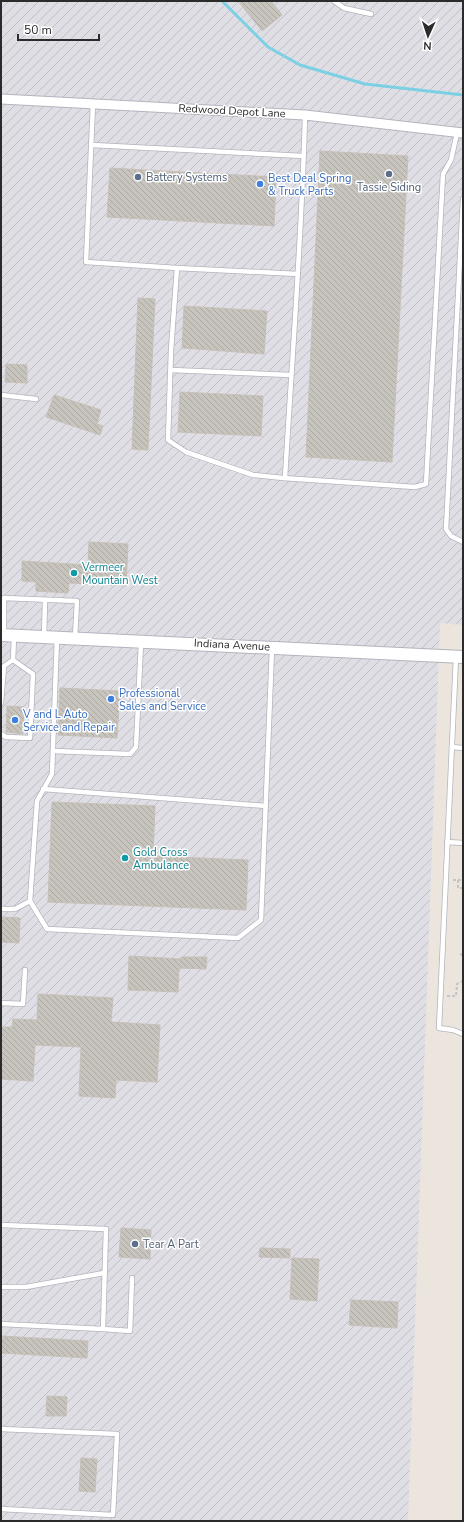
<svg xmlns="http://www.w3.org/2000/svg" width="464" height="1522" viewBox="0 0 464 1522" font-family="'Nunito Sans',sans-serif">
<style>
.industrial{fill:url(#industrial-furrows)}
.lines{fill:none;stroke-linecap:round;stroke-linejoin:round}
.stream{stroke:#7bd0e3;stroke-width:3}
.building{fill:url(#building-back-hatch);stroke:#c7c0b8}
.service-casing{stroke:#b2b5bd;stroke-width:6}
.minor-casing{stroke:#b2b5bd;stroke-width:11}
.tertiary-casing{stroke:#b2b5bd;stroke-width:14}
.path{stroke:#c4c4c4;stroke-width:2;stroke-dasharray:3 2;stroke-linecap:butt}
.service{stroke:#fff;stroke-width:4.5}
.minor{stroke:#fff;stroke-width:9}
.tertiary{stroke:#fff;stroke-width:12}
.service-dot{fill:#5c6f8a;stroke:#fff;stroke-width:1.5}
.shop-dot{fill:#3f7fe0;stroke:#fff;stroke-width:1.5}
.culture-dot{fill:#0f9aa8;stroke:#fff;stroke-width:1.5}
.labels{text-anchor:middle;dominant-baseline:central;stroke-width:3;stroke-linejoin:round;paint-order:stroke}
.street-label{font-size:11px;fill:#2b2b2b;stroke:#fff}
.service-label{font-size:11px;fill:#4e5e75;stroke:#fff;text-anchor:start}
.shop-label{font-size:11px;fill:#366cbe;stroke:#fff;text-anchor:start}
.culture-label{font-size:11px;fill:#0d838f;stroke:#fff;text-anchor:start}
</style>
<defs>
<pattern id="industrial-furrows" width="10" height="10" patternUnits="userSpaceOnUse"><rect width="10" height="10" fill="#e0dee5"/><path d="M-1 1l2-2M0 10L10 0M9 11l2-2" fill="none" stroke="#c0bfc5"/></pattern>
<pattern id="building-back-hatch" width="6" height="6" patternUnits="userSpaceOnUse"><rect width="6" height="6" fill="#c7c3bd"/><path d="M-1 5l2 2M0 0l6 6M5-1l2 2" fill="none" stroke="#aba8a3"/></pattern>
</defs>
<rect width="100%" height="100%" fill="#ebe5de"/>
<polygon class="industrial" points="1,1 463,1 463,625 440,623 408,1521 1,1521"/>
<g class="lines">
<polyline class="stream" points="222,1 268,47 300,65 365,84 463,95"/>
</g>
<g class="building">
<polygon points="238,1 271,1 282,15 262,31"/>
<polygon points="320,151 408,156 392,462 306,457"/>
<polygon points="110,168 276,177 274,226 107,217"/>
<polygon points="138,298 155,299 148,450 132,449"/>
<polygon points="184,306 267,311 264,354 182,348"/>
<polygon points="6,364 27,365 27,383 5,382"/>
<polygon points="180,392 263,396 261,436 178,432"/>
<polygon points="54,395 101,410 97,424 103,426 100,435 46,417"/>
<polygon points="89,542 128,544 126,586 69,583 68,593 36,591 36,582 22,581 22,561 88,565"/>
<polygon points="60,688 120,691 117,738 58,735"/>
<polygon points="7,706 24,707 23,734 6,732"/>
<polygon points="52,802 155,806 153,856 248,860 246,910 48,902"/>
<polygon points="1,917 20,918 19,943 1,942"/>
<polygon points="129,956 181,959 181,957 207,957 206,969 179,968 178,992 128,990"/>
<polygon points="38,994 113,998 111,1022 160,1025 157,1082 116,1080 115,1098 79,1096 81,1047 35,1045 33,1081 1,1079 1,1027 12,1027 13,1019 37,1020"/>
<polygon points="121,1228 151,1230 150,1259 119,1257"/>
<polygon points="260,1248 290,1249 290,1258 259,1257"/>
<polygon points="292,1258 319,1259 317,1301 290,1299"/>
<polygon points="351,1300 398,1302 397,1328 349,1325"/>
<polygon points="1,1336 88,1341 87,1358 1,1353"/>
<polygon points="47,1396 67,1397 66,1416 46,1416"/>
<polygon points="81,1458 97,1459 95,1492 79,1491"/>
</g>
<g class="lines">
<defs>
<g id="service">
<polyline points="334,1 344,8 371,14"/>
<polyline points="93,104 86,262 177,268 171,350 168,440 186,452 253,475 283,478 415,487 426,484 443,174 451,160 457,133"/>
<polyline points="92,145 303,156"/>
<polyline points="463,199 446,529 451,536 463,542"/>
<polyline points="177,268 298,274"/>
<polyline points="171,370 291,375"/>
<polyline points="1,395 36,399"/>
<path d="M 285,478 C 292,357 302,236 305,115"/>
<polyline points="4,634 4,598 77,601 75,638"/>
<polyline points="44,637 45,600"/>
<polyline points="57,637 52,774 37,801 30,901 47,929 238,938 261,920 272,649"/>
<polyline points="456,657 439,1028 453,1030 463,1034"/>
<polyline points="1,703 4,666 13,660 14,637"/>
<polyline points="1,734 6,737 30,738 33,674 13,660"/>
<polyline points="452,747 463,748"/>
<polyline points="53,751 130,754 136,747 141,643"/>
<polyline points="43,789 266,806"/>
<polyline points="447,842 463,843"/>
<polyline points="1,909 15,909 30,901"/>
<polyline points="1,1003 23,1004 25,970"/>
<polyline points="1,1225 106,1229 103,1329 1,1324"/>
<polyline points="1,1287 26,1287 104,1273"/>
<polyline points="103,1329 130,1331 132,1278"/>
<polyline points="1,1429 117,1434 113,1515 1,1509"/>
</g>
<polyline id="minor" points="1,99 305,115 463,133"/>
<polyline id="tertiary" points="1,635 463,657"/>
</defs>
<use href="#service" class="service-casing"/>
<use href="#minor" class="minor-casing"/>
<use href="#tertiary" class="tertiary-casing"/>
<g class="path">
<polyline points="453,880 463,880"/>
<polyline points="458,880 458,888 463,888"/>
<polyline points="460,954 463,955"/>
<polyline points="447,996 456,996 457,984 463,981"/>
</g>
<use href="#service" class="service"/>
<use href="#minor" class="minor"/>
<use href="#tertiary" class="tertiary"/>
</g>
<g class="service-dot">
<circle cx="389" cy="174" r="4"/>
<circle cx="138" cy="177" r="4"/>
<circle cx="135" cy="1244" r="4"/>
</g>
<g class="shop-dot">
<circle cx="260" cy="184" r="4"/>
<circle cx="111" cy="699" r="4"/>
<circle cx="15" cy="720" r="4"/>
</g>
<g class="culture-dot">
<circle cx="74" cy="573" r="4"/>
<circle cx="125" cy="858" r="4"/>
</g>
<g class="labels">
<g class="street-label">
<text transform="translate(232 111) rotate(3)">Redwood Depot Lane</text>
<text transform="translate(232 645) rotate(3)">Indiana Avenue</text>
</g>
<g class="service-label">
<text x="146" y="177">Battery Systems</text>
<text x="389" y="187" text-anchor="middle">Tassie Siding</text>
<text x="143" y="1244">Tear A Part</text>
</g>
<g class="shop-label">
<text x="268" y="178">Best Deal Spring<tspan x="268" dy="13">&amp; Truck Parts</tspan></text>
<text x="119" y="693">Professional<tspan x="119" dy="13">Sales and Service</tspan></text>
<text x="23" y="714">V and L Auto<tspan x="23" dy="13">Service and Repair</tspan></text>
</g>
<g class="culture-label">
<text x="82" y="567">Vermeer<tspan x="82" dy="13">Mountain West</tspan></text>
<text x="133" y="852">Gold Cross<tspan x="133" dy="13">Ambulance</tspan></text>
</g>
</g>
<rect width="464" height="1522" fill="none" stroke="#2b2b2b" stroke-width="4"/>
<g transform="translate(428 36) rotate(183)" stroke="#ffffff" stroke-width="3" paint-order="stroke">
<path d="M0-3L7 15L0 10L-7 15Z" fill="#2b2b2b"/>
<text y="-6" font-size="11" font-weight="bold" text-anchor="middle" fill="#2b2b2b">N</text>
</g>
<path d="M18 34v6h81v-6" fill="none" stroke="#2b2b2b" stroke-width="2"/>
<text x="24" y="34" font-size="12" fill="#2b2b2b" stroke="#ffffff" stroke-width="3" paint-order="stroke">50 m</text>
</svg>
